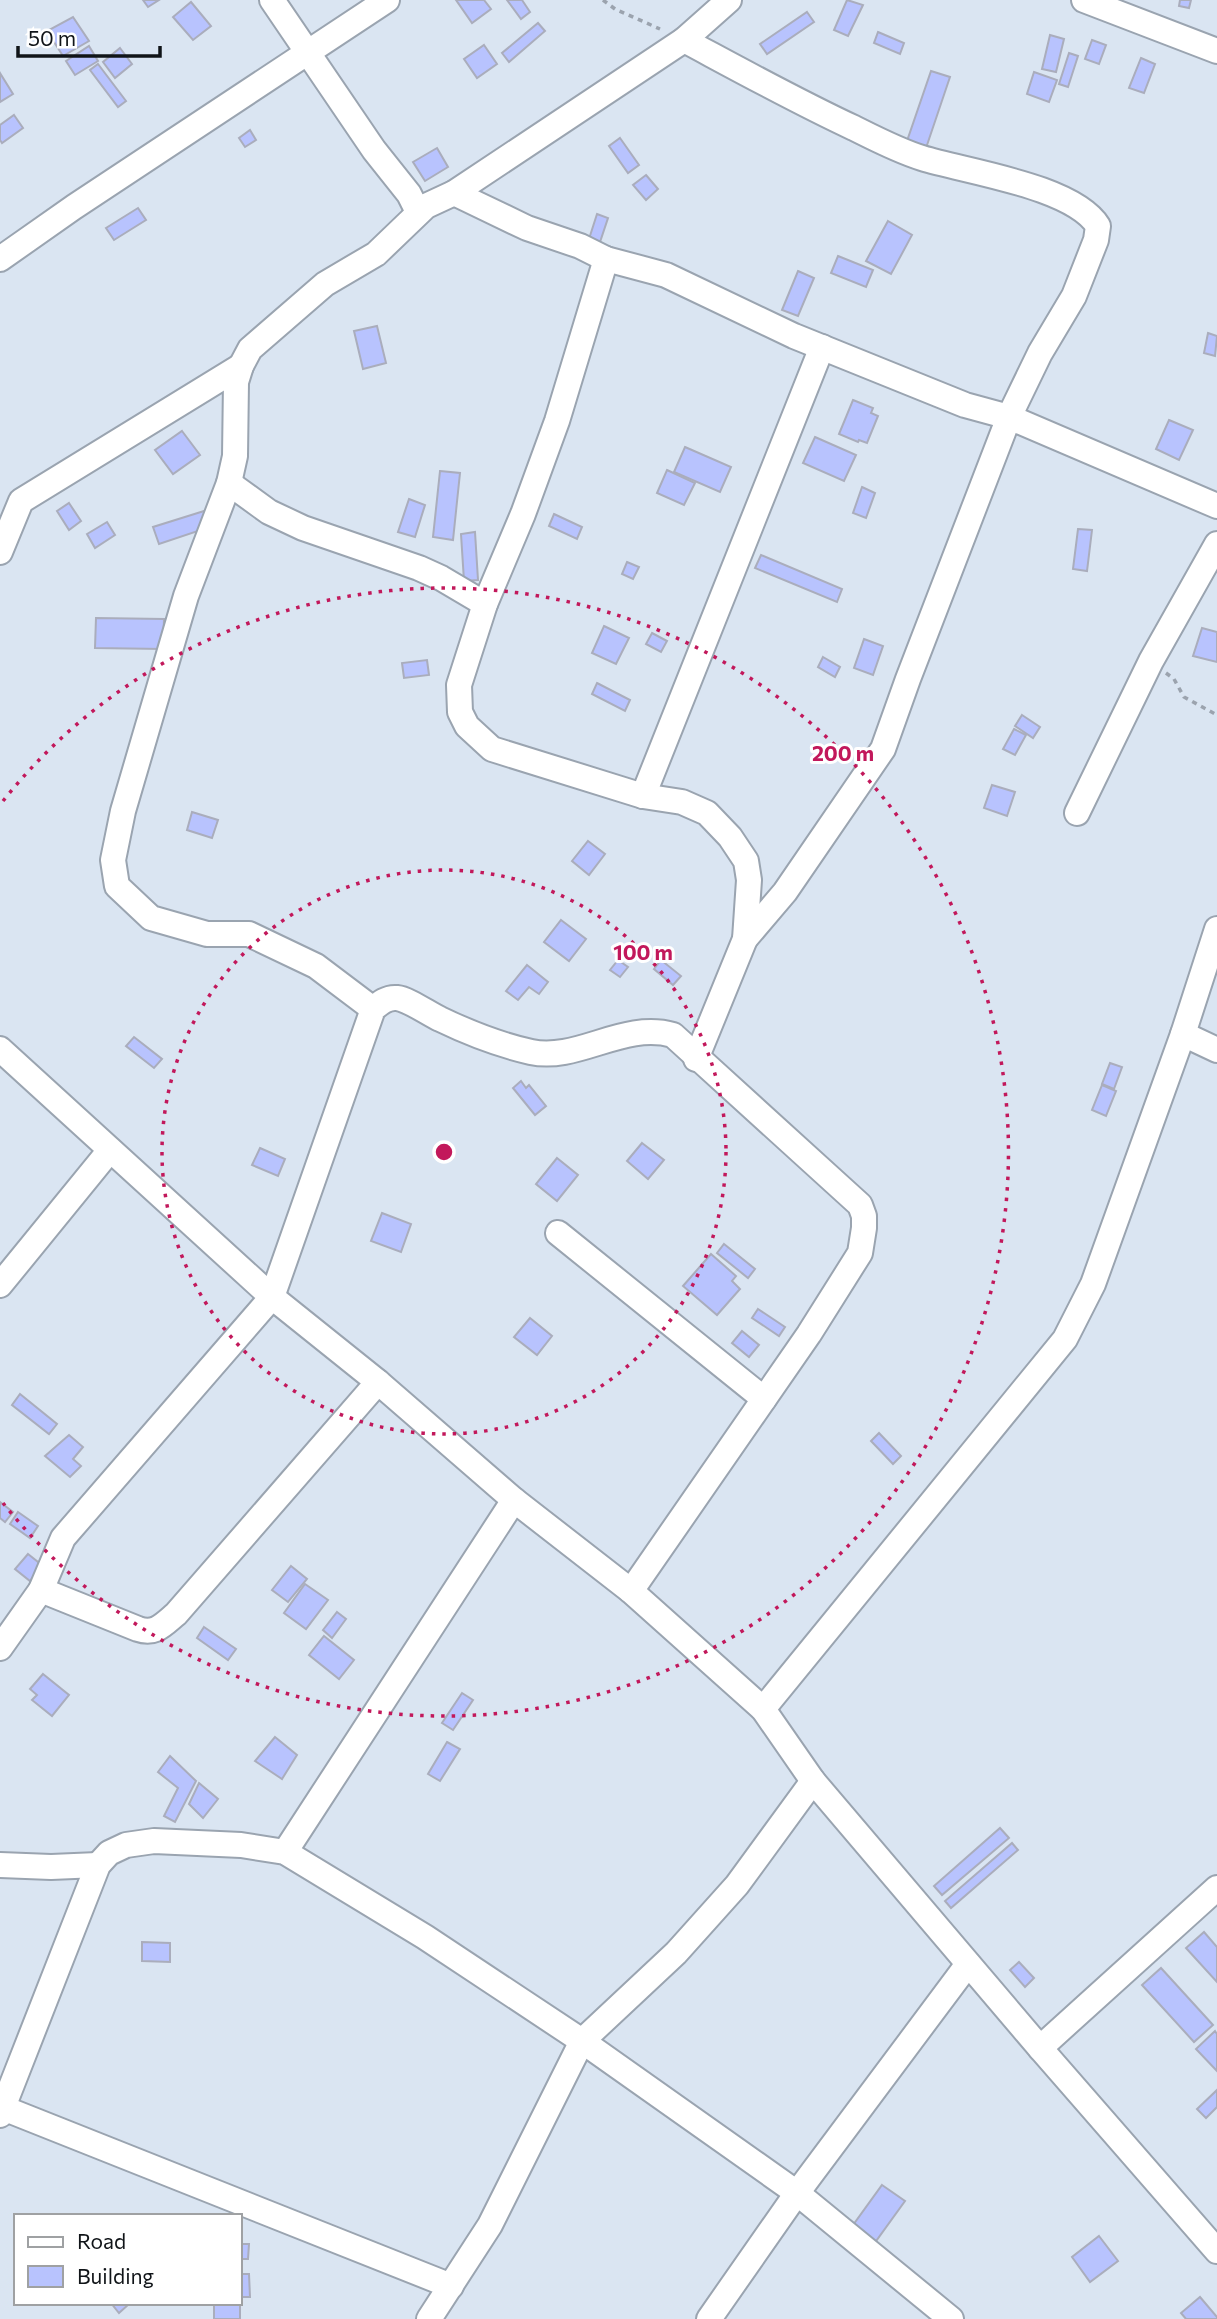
<svg xmlns="http://www.w3.org/2000/svg" width="1217" height="2319" viewBox="0 0 1217 2319" font-family="Commissioner,sans-serif">
<style>
.building{fill:#b8c3fe;stroke:#aaadbc;stroke-width:2}
.lines{fill:none;stroke-linecap:round;stroke-linejoin:round}
.minor-casing{stroke:#9aa4b0;stroke-width:28}
.path{stroke:#9ba3ae;stroke-width:3.5;stroke-dasharray:5 5;stroke-linecap:butt}
.minor{stroke:#fff;stroke-width:24}
.ring{fill:none;stroke:#c2185b;stroke-width:3.5;stroke-dasharray:3.5 7}
.centre{fill:#c2185b;stroke:#fff;stroke-width:3.5}
.ring-label{font-size:21px;text-anchor:middle;font-weight:bold;fill:#c2185b;stroke:#fff;stroke-width:6;stroke-linejoin:round;paint-order:stroke}
</style>
<rect width="100%" height="100%" fill="#dae5f2"/>
<g class="building">
<polygon points="143,0 159,0 148,7"/>
<polygon points="456,0 484,0 491,9 472,23"/>
<polygon points="507,0 522,0 530,12 521,19"/>
<polygon points="847,0 863,5 848,36 834,30"/>
<polygon points="1180,0 1191,0 1189,8 1179,6"/>
<polygon points="191,2 211,26 193,40 173,17"/>
<polygon points="807,12 814,22 767,54 760,44"/>
<polygon points="73,17 89,41 63,56 47,31"/>
<polygon points="538,23 545,31 509,62 502,53"/>
<polygon points="878,32 904,43 900,54 874,43"/>
<polygon points="1050,35 1064,39 1056,72 1042,69"/>
<polygon points="1092,40 1106,45 1099,64 1085,59"/>
<polygon points="484,45 497,64 477,78 464,59"/>
<polygon points="89,46 98,61 75,75 66,61"/>
<polygon points="120,48 132,64 115,78 103,62"/>
<polygon points="1069,53 1078,56 1068,87 1059,84"/>
<polygon points="1141,58 1155,64 1144,93 1129,88"/>
<polygon points="98,64 126,101 118,107 90,70"/>
<polygon points="931,71 950,77 925,151 906,144"/>
<polygon points="1034,72 1057,80 1049,102 1027,94"/>
<polygon points="0,73 13,94 0,102"/>
<polygon points="14,115 23,128 2,143 0,140 0,125"/>
<polygon points="250,130 256,140 245,147 239,138"/>
<polygon points="620,138 639,165 628,173 609,146"/>
<polygon points="437,148 448,167 425,181 413,162"/>
<polygon points="646,175 658,189 646,200 633,185"/>
<polygon points="138,208 146,220 114,240 106,228"/>
<polygon points="597,214 608,218 600,242 589,239"/>
<polygon points="888,221 912,235 891,274 866,261"/>
<polygon points="838,256 873,270 866,287 831,273"/>
<polygon points="798,271 814,278 798,316 782,310"/>
<polygon points="377,326 386,363 363,369 354,331"/>
<polygon points="1208,333 1217,336 1215,356 1204,353"/>
<polygon points="853,400 873,408 871,413 878,416 867,443 859,440 858,442 839,434"/>
<polygon points="1169,420 1193,430 1179,460 1156,449"/>
<polygon points="182,431 200,455 173,474 155,450"/>
<polygon points="815,437 856,455 844,481 803,463"/>
<polygon points="685,447 731,467 720,492 674,472"/>
<polygon points="667,470 695,483 684,505 657,493"/>
<polygon points="440,471 460,473 453,540 433,537"/>
<polygon points="862,487 875,493 866,518 853,513"/>
<polygon points="409,499 425,505 415,537 398,532"/>
<polygon points="69,503 81,521 69,530 57,511"/>
<polygon points="204,511 210,527 159,544 153,527"/>
<polygon points="554,514 582,527 577,539 549,526"/>
<polygon points="107,522 115,535 95,548 87,534"/>
<polygon points="1078,529 1092,530 1087,571 1073,569"/>
<polygon points="475,532 478,580 464,581 461,534"/>
<polygon points="761,555 842,589 837,602 755,568"/>
<polygon points="627,562 639,567 633,579 622,574"/>
<polygon points="96,618 164,619 163,649 95,648"/>
<polygon points="604,626 629,638 616,664 592,653"/>
<polygon points="1202,628 1217,632 1217,662 1193,656"/>
<polygon points="652,633 667,641 661,652 646,644"/>
<polygon points="864,639 883,646 873,675 854,668"/>
<polygon points="823,657 840,667 835,677 818,667"/>
<polygon points="427,660 429,675 404,678 402,663"/>
<polygon points="597,683 630,700 625,711 592,694"/>
<polygon points="1022,715 1040,727 1033,738 1015,726"/>
<polygon points="1014,729 1026,735 1015,755 1003,749"/>
<polygon points="992,785 1015,792 1007,816 984,808"/>
<polygon points="192,812 218,820 212,838 187,830"/>
<polygon points="588,841 605,854 589,875 572,861"/>
<polygon points="561,920 586,939 569,961 544,942"/>
<polygon points="618,960 628,967 620,977 610,970"/>
<polygon points="661,960 681,976 673,985 654,969"/>
<polygon points="527,965 548,982 539,994 529,987 518,1000 506,991"/>
<polygon points="134,1037 162,1059 154,1068 126,1046"/>
<polygon points="1110,1063 1122,1067 1114,1089 1102,1084"/>
<polygon points="521,1081 526,1088 529,1085 546,1106 535,1115 513,1088"/>
<polygon points="1102,1085 1116,1091 1106,1116 1092,1110"/>
<polygon points="642,1143 664,1160 648,1179 627,1161"/>
<polygon points="260,1148 285,1159 278,1176 252,1165"/>
<polygon points="557,1158 578,1175 557,1201 536,1184"/>
<polygon points="382,1213 411,1224 401,1252 371,1241"/>
<polygon points="724,1244 755,1269 748,1278 717,1253"/>
<polygon points="711,1254 736,1276 732,1281 740,1289 717,1315 683,1286"/>
<polygon points="758,1309 785,1327 779,1336 752,1318"/>
<polygon points="530,1318 552,1336 537,1355 514,1337"/>
<polygon points="742,1331 759,1345 749,1357 732,1343"/>
<polygon points="20,1394 57,1424 49,1434 12,1405"/>
<polygon points="879,1433 901,1456 893,1464 871,1441"/>
<polygon points="69,1435 83,1447 73,1459 81,1466 70,1477 45,1456"/>
<polygon points="0,1502 13,1512 5,1522 0,1518"/>
<polygon points="18,1512 38,1526 30,1538 10,1524"/>
<polygon points="28,1554 43,1566 30,1581 15,1569"/>
<polygon points="291,1566 307,1579 288,1602 272,1590"/>
<polygon points="305,1584 328,1600 306,1629 284,1613"/>
<polygon points="337,1612 346,1619 332,1638 323,1630"/>
<polygon points="204,1627 236,1649 228,1660 197,1638"/>
<polygon points="324,1636 354,1660 339,1679 309,1655"/>
<polygon points="43,1674 69,1695 52,1716 32,1700 37,1695 30,1689"/>
<polygon points="462,1693 473,1700 453,1730 442,1723"/>
<polygon points="275,1737 297,1755 282,1779 255,1761"/>
<polygon points="447,1742 460,1749 440,1781 428,1774"/>
<polygon points="170,1756 196,1781 175,1822 164,1816 178,1788 158,1772"/>
<polygon points="199,1783 218,1799 203,1818 189,1804"/>
<polygon points="1000,1828 1009,1838 942,1895 934,1886"/>
<polygon points="1012,1843 1018,1850 951,1908 945,1901"/>
<polygon points="1204,1932 1217,1947 1217,1982 1186,1948"/>
<polygon points="142,1942 170,1943 170,1962 142,1961"/>
<polygon points="1019,1962 1034,1978 1025,1987 1010,1970"/>
<polygon points="1161,1968 1213,2025 1194,2042 1142,1985"/>
<polygon points="1215,2031 1217,2034 1217,2071 1196,2049"/>
<polygon points="1217,2090 1217,2107 1206,2118 1197,2109"/>
<polygon points="882,2185 905,2201 871,2248 848,2232"/>
<polygon points="1099,2236 1118,2261 1090,2282 1072,2257"/>
<polygon points="240,2244 249,2244 248,2259 240,2259"/>
<polygon points="240,2274 249,2274 250,2297 240,2297"/>
<polygon points="1200,2297 1217,2317 1217,2319 1186,2319 1181,2313"/>
<polygon points="111,2303 128,2303 129,2304 119,2313"/>
<rect x="214" y="2303" width="26" height="16"/>
</g>
<g class="lines">
<defs>
<g id="minor">
<polyline points="272,0 374,150 409,194 418,212"/>
<polyline points="1084,0 1217,51"/>
<path d="M 684,40 C 740,70 796,101 854,128 C 876,139 899,151 922,158 C 967,172 1073,186 1098,226 L 1096,240 L 1074,296 L 1040,353 L 1009,417 L 908,679 L 883,749 L 785,892 L 745,939"/>
<polyline points="454,193 527,228 580,246 606,259 666,275 794,336 965,405 1009,417 1217,506"/>
<polyline points="0,259 74,207 387,0"/>
<polyline points="606,259 557,421 523,514 485,604 467,660 459,685 460,712 467,726 492,749 643,796 682,802 707,813 730,837 746,861 749,880 745,939 696,1059"/>
<polyline points="229,483 269,512 303,528 419,568 441,578 485,604"/>
<polyline points="0,552 21,501 241,366"/>
<polyline points="643,796 822,347"/>
<polyline points="1077,813 1151,661 1217,544"/>
<polyline points="373,1009 316,966 249,934 207,934 151,918 117,886 113,860 123,811 186,596 229,483 235,456 236,382 241,366 250,349 325,284 376,254 426,206 454,193 684,40 729,0"/>
<polyline points="1183,1034 1217,1050"/>
<polyline points="0,1049 272,1297 378,1382 514,1500 631,1591 763,1709 813,1781 1040,2048 1217,2251"/>
<polyline points="558,1233 764,1399"/>
<polyline points="0,1285 110,1150"/>
<path d="M 41,1590 L 138,1629 C 155,1635 163,1625 176,1614 L 378,1382"/>
<path d="M 0,1648 L 41,1590 L 63,1538 L 272,1297 L 373,1009 C 380,1003 387,997 397,998 C 408,999 429,1014 440,1019 C 469,1033 500,1045 531,1052 C 578,1062 623,1021 673,1035 L 860,1205 L 864,1216 L 864,1228 L 860,1253 L 809,1334 L 631,1591"/>
<polyline points="763,1709 1065,1339 1093,1284 1183,1034 1217,929"/>
<polyline points="285,1852 514,1500"/>
<polyline points="0,1865 51,1867 98,1865"/>
<polyline points="1040,2048 1217,1888"/>
<polyline points="3,2108 451,2286"/>
<polyline points="0,2115 98,1865 109,1853 126,1845 154,1841 241,1845 285,1852 425,1937 582,2041 797,2193 951,2319"/>
<polyline points="429,2319 490,2225 582,2041 676,1953 737,1885 813,1781"/>
<polyline points="709,2319 797,2193 968,1964"/>
</g>
</defs>
<use href="#minor" class="minor-casing"/>
<g class="path">
<polyline points="603,0 615,9 660,29"/>
<polyline points="1166,673 1174,679 1184,697 1217,715"/>
</g>
<use href="#minor" class="minor"/>
</g>
<g class="ring">
<circle cx="444" cy="1152" r="282"/>
<path d="M3 801A564 564 0 1 1 3 1503"/>
</g>
<circle cx="444" cy="1152" r="10" class="centre"/>
<g class="ring-label">
<text x="843" y="761">200 m</text>
<text x="643" y="960">100 m</text>
</g>
<rect x="14" y="2214" width="228" height="91" fill="#ffffff" stroke="#9fa1a3" stroke-width="2"/>
<rect x="28" y="2237" width="35" height="10" fill="#ffffff" stroke="#9fa1a3" stroke-width="2"/>
<text x="77" y="2249" font-size="21" fill="#101418">Road</text>
<rect x="28" y="2266" width="35" height="21" fill="#b8c3fe" stroke="#9fa1a3" stroke-width="2"/>
<text x="77" y="2284" font-size="21" fill="#101418">Building</text>
<path d="M18 46v10h142v-10" fill="none" stroke="#101418" stroke-width="3.5"/>
<text x="28" y="46" font-size="21" fill="#101418" stroke="#ffffff" stroke-width="5" paint-order="stroke">50 m</text>
</svg>
